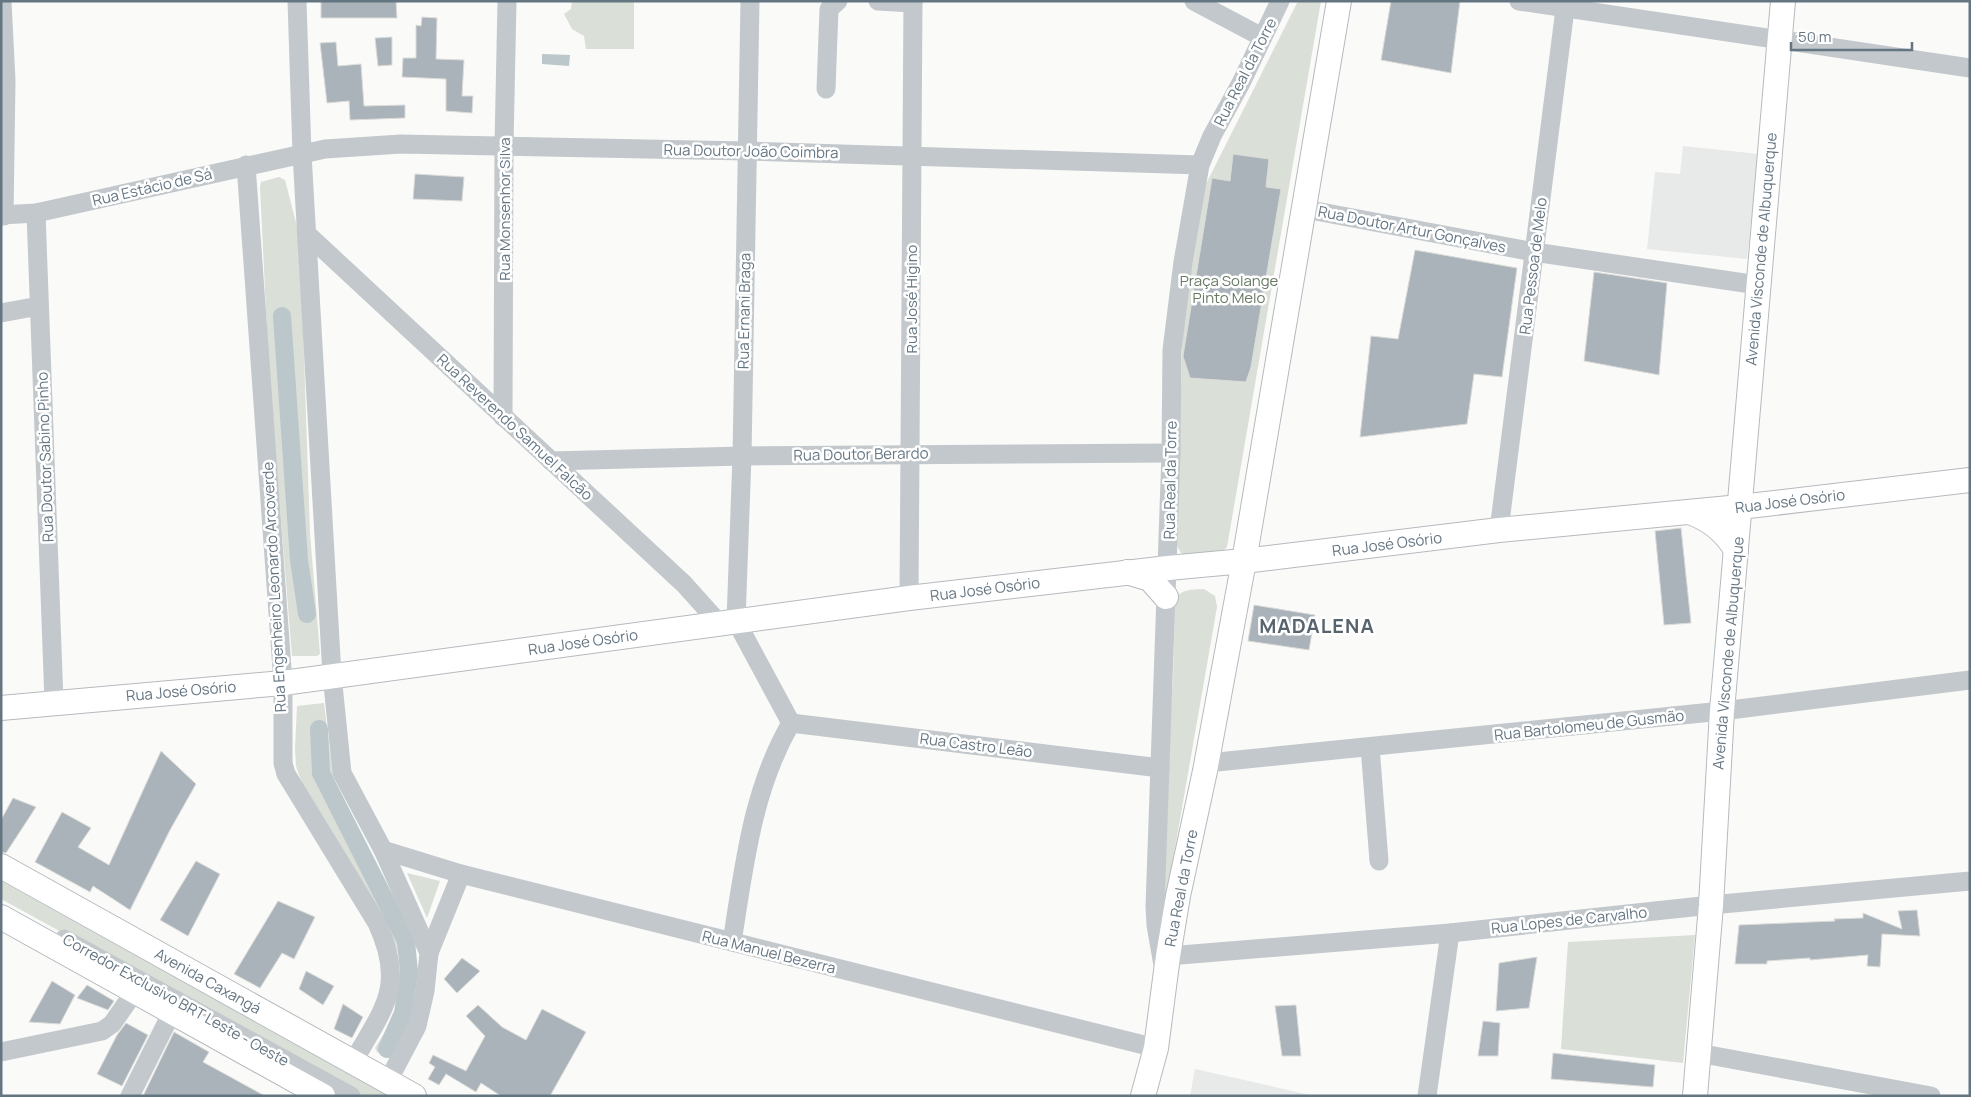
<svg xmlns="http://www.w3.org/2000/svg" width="1971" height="1097" viewBox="0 0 1971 1097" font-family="Manrope,sans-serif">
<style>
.built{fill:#e8e9e9}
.green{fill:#dadfd7}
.water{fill:#bbc7cb}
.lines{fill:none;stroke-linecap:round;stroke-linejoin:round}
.canal{stroke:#bbc7cb;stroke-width:18}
.building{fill:#aab3b9;stroke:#dcdcda}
.major-casing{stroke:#b5babe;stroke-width:26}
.minor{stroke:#c3c8cc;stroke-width:19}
.major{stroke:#fff;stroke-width:24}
.labels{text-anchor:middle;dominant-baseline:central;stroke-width:5;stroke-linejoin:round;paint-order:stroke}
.street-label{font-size:15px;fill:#657683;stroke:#fff}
.park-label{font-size:15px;fill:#687a64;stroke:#fff}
.district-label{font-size:20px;font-weight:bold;letter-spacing:1px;fill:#57646e;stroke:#fff}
</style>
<rect width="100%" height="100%" fill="#fafaf8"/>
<g class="built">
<polygon points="1683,146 1759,154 1747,259 1647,249 1655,172 1680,174"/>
<polygon points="1195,1069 1315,1096 1190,1096"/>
</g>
<g class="green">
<polygon points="572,1 634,1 634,49 586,49 584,36 572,29 564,14 571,9"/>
<polygon points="1298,1 1321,1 1227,547 1222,552 1185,556 1181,553 1177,546 1183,312 1206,184"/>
<polygon points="279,177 285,180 300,238 310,533 320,654 317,656 292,656 269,372 260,187 261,182"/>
<path d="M 1204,589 L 1215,596 L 1217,607 L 1160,934 L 1167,763 L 1173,680 L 1175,602 C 1179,588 1192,590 1204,589 Z"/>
<polygon points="324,703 334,784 411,941 418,971 417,991 412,1010 390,1058 377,1052 375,1048 395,1016 400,993 401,978 400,958 384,916 309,797 300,778 296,766 295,749 297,706"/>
<polygon points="407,873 440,881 427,918"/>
<polygon points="1,881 388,1096 360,1096 1,899"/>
<polygon points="1695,935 1683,1063 1561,1049 1568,942"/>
</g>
<polygon class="water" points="542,54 570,55 569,66 542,64"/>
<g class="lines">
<g class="canal">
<polyline points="282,316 299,560 307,614"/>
<polyline points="319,729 321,773 406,941 409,972 403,1013 387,1049"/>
</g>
</g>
<g class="building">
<polygon points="321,1 396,1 397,18 321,18"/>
<polygon points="1391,1 1460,1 1451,73 1381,60"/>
<polygon points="422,17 437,18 436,59 464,60 462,96 473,96 472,113 446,111 446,79 402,77 403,58 416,58 416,25 421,26"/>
<polygon points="392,37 392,65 378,66 375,38"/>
<polygon points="336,42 338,66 361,64 364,106 405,105 405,118 350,120 349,101 327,103 320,43"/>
<polygon points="1233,154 1269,159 1266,187 1281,189 1251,367 1246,382 1190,378 1183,356 1212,178 1230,181"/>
<polygon points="415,174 464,177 462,201 413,199"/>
<polygon points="1415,250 1517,268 1502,377 1474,374 1467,424 1360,437 1371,336 1398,339"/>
<polygon points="1594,272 1667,283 1659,375 1584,361"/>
<polygon points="1681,528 1691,623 1664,625 1655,531"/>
<polygon points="1254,605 1315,615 1309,650 1248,641"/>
<polygon points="161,751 196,784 170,830 130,910 93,886 90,892 35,862 62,812 91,828 78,847 109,865"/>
<polygon points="13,798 36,807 6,853 1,852 1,820"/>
<polygon points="196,861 220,874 188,936 160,920"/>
<polygon points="278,901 315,917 294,959 282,953 260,988 234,974"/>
<polygon points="1917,910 1920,936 1882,934 1880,967 1867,966 1868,955 1810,960 1810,958 1767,961 1767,964 1735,964 1739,925 1835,921 1834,919 1863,918 1863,913 1902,929 1898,911"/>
<polygon points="1537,957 1529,1008 1496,1011 1499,963"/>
<polygon points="462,958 480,971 457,993 444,979"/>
<polygon points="306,971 334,986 323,1005 299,989"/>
<polygon points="52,981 75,995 60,1024 29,1022"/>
<polygon points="87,985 114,1001 108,1010 77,998"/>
<polygon points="343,1004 363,1017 352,1038 334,1029"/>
<polygon points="478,1005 502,1027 526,1040 542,1009 586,1032 550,1096 501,1096 481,1083 476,1092 446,1074 439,1085 428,1079 435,1067 429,1063 433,1055 466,1071 485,1036 466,1016"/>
<polygon points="1296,1005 1301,1056 1282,1056 1275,1006"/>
<polygon points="1483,1021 1500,1023 1498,1056 1478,1056"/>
<polygon points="126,1023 148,1035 122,1086 97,1074 117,1035"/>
<polygon points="174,1032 209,1052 203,1062 265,1096 143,1096"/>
<polygon points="1553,1053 1655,1065 1653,1087 1551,1079"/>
</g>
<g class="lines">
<defs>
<g id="major">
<path d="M 1689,512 C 1710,519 1725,531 1736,550"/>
<polyline points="1127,572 1150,579 1166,597"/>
<polyline points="1,708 283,683 909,598 1168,568 1244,561 1499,530 1740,507 1970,480"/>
<polyline points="1,866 414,1096"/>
<polyline points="1,917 323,1096"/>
<polyline points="1143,1096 1156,1048 1168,956 1178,896 1205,771 1244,561 1339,1"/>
<polyline points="1695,1096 1711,905 1722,711 1783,1"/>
</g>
</defs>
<use href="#major" class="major-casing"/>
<g class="minor">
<polyline points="2,1 6,81 4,216"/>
<polyline points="297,1 302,154 332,675 342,773 383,850 429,953 425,991 417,1026 388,1081"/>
<polyline points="750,1 742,456 736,621 791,723"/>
<polyline points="878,1 913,3"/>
<polyline points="1194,1 1262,37"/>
<polyline points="1519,1 1970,68"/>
<polyline points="826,89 829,9 838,1"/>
<path d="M 246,165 L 283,683 L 283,763 L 286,774 L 377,923 C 406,986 384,1008 353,1062"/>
<polyline points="1305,209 1534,252 1758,285"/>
<polyline points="36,213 54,702"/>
<polyline points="1,215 36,213 325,149 401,144 746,151 1200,165"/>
<polyline points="307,234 684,584 719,623"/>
<polyline points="1,313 39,306"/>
<polyline points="503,417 504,145 507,1"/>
<polyline points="551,461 742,456 1171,453"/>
<polyline points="1499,530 1566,1"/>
<polyline points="909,598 913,1"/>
<polyline points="791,723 1160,768"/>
<polyline points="1370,747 1379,861"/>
<polyline points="1207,763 1722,711 1970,680"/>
<polyline points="383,850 461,874 1156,1048"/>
<polyline points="64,939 351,1096"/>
<path d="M 732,942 C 744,867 752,790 791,723"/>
<polyline points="429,953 461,874"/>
<polyline points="1168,956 1450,933 1711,905 1970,881"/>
<polyline points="1163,965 1156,925 1155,907 1171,453 1172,350 1183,262 1200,165 1212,136 1241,83 1280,1"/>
<polyline points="1,1052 102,1031 112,1024 135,991"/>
<polyline points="1698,1053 1931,1096"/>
<polyline points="130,1096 172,1012"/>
<polyline points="1427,1096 1450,933"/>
</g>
<use href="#major" class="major"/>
</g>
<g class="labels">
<g class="street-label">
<text transform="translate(1245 72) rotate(-63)">Rua Real da Torre</text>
<text transform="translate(751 151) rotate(1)">Rua Doutor João Coimbra</text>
<text transform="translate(152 187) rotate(-13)">Rua Estácio de Sá</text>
<text transform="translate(504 209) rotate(-90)">Rua Monsenhor Silva</text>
<text transform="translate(1412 229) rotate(11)">Rua Doutor Artur Gonçalves</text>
<text transform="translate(1761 249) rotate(-85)">Avenida Visconde de Albuquerque</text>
<text transform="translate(1533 266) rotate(-83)">Rua Pessoa de Melo</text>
<text transform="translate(911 299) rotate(-90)">Rua José Higino</text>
<text transform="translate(744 311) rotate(-89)">Rua Ernani Braga</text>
<text transform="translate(515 427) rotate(43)">Rua Reverendo Samuel Falcão</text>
<text transform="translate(861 454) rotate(-1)">Rua Doutor Berardo</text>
<text transform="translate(45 457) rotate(-92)">Rua Doutor Sabino Pinho</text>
<text transform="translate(1170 480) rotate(-89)">Rua Real da Torre</text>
<text transform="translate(1790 501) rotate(-7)">Rua José Osório</text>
<text transform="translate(1387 544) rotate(-7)">Rua José Osório</text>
<text transform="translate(274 587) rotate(-93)">Rua Engenheiro Leonardo Arcoverde</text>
<text transform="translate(985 589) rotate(-7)">Rua José Osório</text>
<text transform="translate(583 642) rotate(-8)">Rua José Osório</text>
<text transform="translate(1728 653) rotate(-85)">Avenida Visconde de Albuquerque</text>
<text transform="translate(181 691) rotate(-5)">Rua José Osório</text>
<text transform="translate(1589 725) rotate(-6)">Rua Bartolomeu de Gusmão</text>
<text transform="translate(976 745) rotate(7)">Rua Castro Leão</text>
<text transform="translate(1181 888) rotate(-79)">Rua Real da Torre</text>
<text transform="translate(1569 920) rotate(-6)">Rua Lopes de Carvalho</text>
<text transform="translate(769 952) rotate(14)">Rua Manuel Bezerra</text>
<text transform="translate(208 981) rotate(29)">Avenida Caxangá</text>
<text transform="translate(176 1000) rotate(29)">Corredor Exclusivo BRT Leste - Oeste</text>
</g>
<g class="park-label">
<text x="1229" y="280">Praça Solange<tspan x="1229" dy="17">Pinto Melo</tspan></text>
</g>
<g class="district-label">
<text x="1317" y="625">MADALENA</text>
</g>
</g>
<rect width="1971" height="1097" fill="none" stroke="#657683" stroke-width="5"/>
<path d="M1791 42v8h121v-8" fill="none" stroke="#657683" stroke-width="2.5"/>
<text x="1798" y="42" font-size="15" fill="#657683" stroke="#ffffff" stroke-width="4" paint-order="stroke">50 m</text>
</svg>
